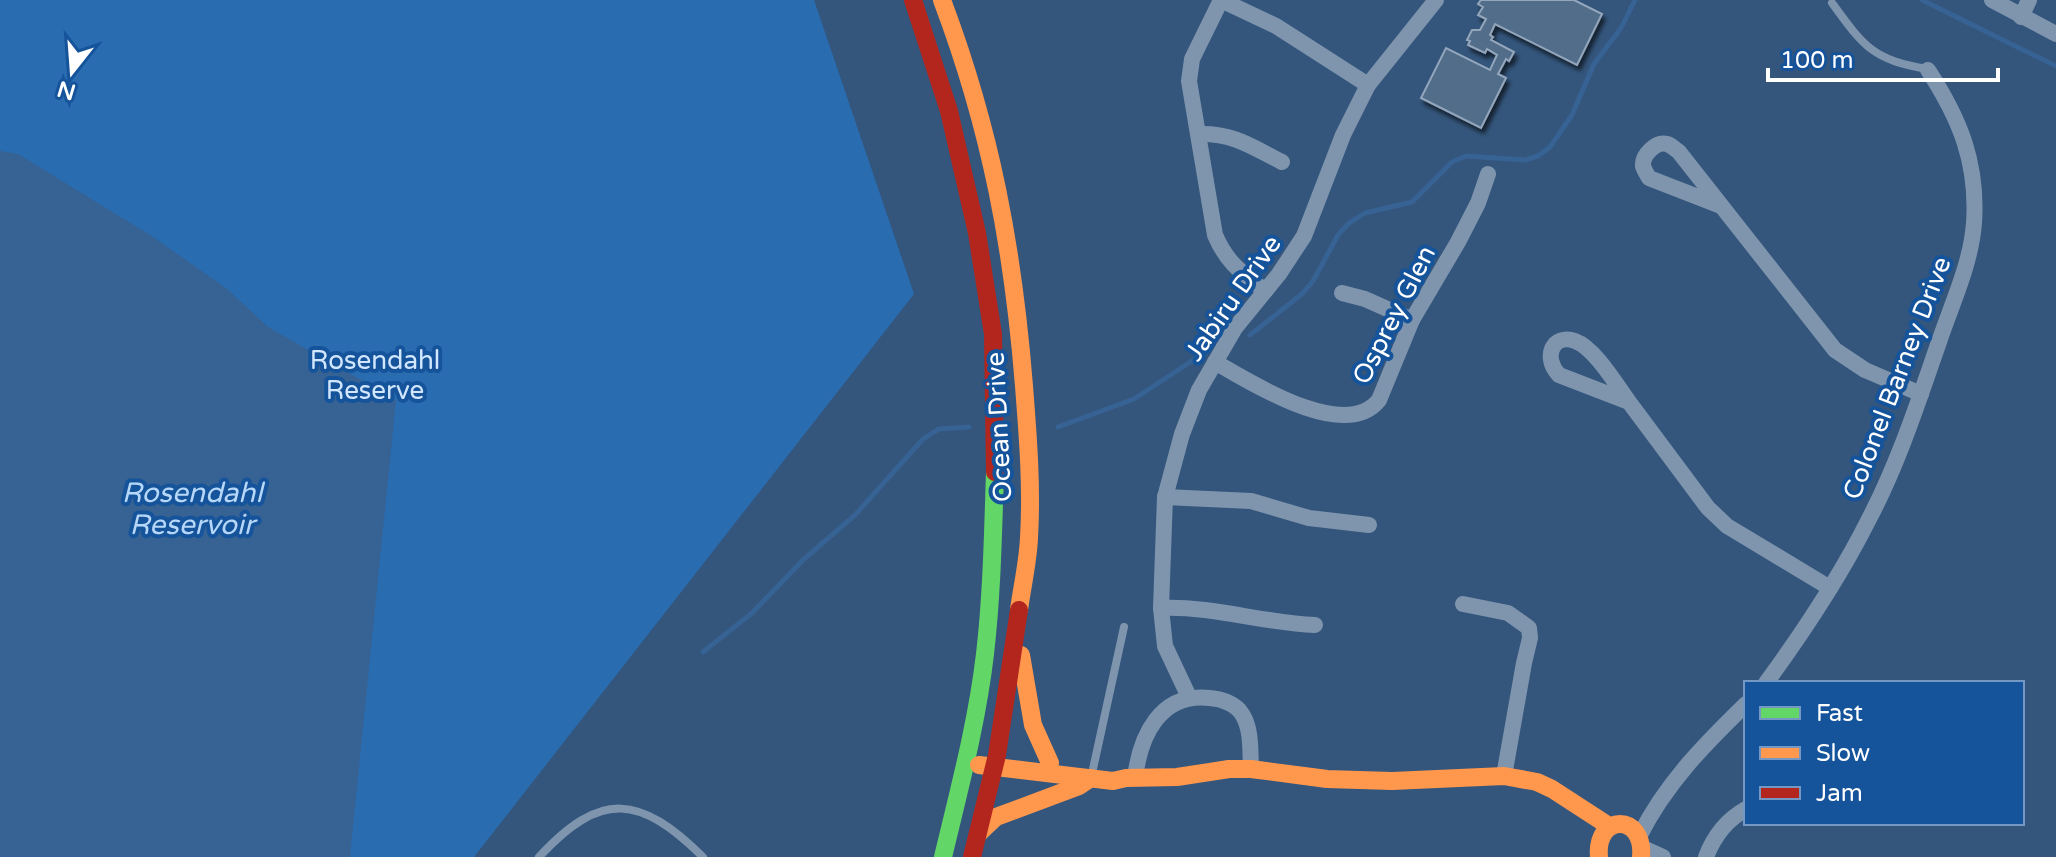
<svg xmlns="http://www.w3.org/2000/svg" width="2056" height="857" viewBox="0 0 2056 857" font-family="'Varela Round',sans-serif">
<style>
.green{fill:#2a6cb0}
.water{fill:#376294}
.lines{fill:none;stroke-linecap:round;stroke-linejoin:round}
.stream{stroke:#376294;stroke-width:5}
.building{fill:#516d8a;stroke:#93a6bb;stroke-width:2;filter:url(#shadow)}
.lane{stroke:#7f95ae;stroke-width:8}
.street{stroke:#7f95ae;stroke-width:16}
.fast{stroke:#63d668;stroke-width:18}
.slow{stroke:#ff974d;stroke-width:18}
.jam{stroke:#b3261e;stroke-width:18}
.labels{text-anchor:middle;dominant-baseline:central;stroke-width:8;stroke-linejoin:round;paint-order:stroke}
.street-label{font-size:26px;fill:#fff;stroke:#15549b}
.park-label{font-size:26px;fill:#d2e7fd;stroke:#15549b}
.water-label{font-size:28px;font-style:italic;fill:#b7d7f9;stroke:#15549b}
</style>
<defs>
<filter id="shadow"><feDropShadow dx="3" dy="5" stdDeviation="2" flood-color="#0009"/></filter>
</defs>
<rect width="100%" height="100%" fill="#34567c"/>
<polygon class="green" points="0,0 814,0 914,294 474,857 0,857"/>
<polygon class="water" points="0,151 18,154 150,235 226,288 268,327 396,400 350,857 0,857"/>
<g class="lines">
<g class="stream">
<polyline points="1922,0 2056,66"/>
<polyline points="1250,335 1302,294 1313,281 1338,235 1349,223 1365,213 1412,202 1452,162 1466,156 1525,160 1538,156 1550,147 1572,115 1594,64 1621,28 1635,0"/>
<polyline points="1058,427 1134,399 1204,353"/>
<polyline points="703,652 752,613 803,560 855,515 923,439 939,429 969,427"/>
</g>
</g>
<polygon class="building" points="1481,0 1574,0 1602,14 1577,65 1495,24 1490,35 1493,37 1491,40 1514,52 1509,61 1506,59 1498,74 1506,78 1481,128 1421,98 1446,48 1490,70 1497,55 1487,49 1485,53 1468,45 1470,41 1467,40 1472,30 1480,30 1486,19 1478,15 1483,7 1478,4"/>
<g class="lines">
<g class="lane">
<path d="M 1832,3 C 1864,47 1873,60 1928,69"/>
<polyline points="1093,769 1124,627"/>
<path d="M 539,857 C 601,790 640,795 703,857"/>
</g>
<g class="street">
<path d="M 1221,0 L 1192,59 L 1189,81 L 1215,235 C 1227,263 1241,272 1265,291"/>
<polyline points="1221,0 1276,26 1368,85"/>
<polyline points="1992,0 2056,34"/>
<polyline points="2021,17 2029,0"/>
<path d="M 1199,134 C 1234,133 1252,147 1282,162"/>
<path d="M 1721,206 L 1649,178 C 1647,174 1644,170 1643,166 C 1642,155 1656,141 1667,144 C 1671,145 1675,149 1679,152 L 1835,350 L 1865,370 L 1921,394"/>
<polyline points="1342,293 1365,299 1412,320"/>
<path d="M 1215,362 C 1250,382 1345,443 1379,400 L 1412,320 L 1458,242 L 1478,203 L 1488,174"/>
<path d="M 1629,402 C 1617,386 1595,348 1575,341 C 1553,333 1542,357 1559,375 L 1629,402 L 1708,508 L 1727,526 L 1830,588"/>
<polyline points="1165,497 1251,501 1309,518 1369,525"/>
<polyline points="1463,604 1508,613 1529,628 1530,638 1524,663 1504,776"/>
<path d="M 1161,608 C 1214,606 1263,623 1315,625"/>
<path d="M 1766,683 C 1804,631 1840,577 1869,519 C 1899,462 1919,399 1940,339 C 1953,301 1971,263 1974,223 C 1978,163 1960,119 1928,70"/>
<polyline points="1189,697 1165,646 1161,608 1165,497 1182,434 1199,390 1235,328 1279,274 1304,236 1343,135 1368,85 1436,0"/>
<path d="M 1135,778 C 1140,736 1160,692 1210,698 C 1222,699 1236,704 1242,714 C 1252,729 1250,752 1251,769"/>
<path d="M 1640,835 C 1666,783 1705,744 1746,704"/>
<polyline points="1643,848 1663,857"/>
<path d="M 1706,857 C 1714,836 1726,820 1746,809"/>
</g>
<path class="fast" d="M 943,857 C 959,790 977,723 985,654 C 992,594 993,532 995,472"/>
<g class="slow">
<path d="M 942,0 C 991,130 1013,248 1024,386 C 1028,437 1032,487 1029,538 C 1028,562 1022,587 1019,610"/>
<polyline points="1021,655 1033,725 1050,763"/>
<polyline points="979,765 1113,781 1126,778 1177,777 1229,769 1251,769 1327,779 1392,781 1504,776 1537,782 1552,789 1609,826"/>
<polyline points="978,834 996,817 1079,786 1091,778"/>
<path d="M 1599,857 C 1595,813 1645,813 1641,857"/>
</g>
<g class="jam">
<polyline points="913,0 949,111 977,233 993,334 995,472"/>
<polyline points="972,857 997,755 1019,610"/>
</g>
</g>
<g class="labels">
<g class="street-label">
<text transform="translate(1233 298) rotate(-55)">Jabiru Drive</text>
<text transform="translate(1394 315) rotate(-63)">Osprey Glen</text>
<text transform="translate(1897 378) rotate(-69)">Colonel Barney Drive</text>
<text transform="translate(999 427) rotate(-93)">Ocean Drive</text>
</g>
<g class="park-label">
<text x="375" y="360">Rosendahl<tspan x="375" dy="30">Reserve</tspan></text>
</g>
<g class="water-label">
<text x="192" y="493">Rosendahl<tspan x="192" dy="32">Reservoir</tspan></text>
</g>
</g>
<rect x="1744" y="681" width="280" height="144" fill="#15549b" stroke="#7398c3" stroke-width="2"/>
<rect x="1760" y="707" width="40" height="12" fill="#63d668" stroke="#7398c3" stroke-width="2"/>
<text x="1816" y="721" font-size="24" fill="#ffffff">Fast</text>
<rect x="1760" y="747" width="40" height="12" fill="#ff974d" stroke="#7398c3" stroke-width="2"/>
<text x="1816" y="761" font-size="24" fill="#ffffff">Slow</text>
<rect x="1760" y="787" width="40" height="12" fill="#b3261e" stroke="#7398c3" stroke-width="2"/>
<text x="1816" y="801" font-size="24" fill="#ffffff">Jam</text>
<g transform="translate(72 72) rotate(197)" stroke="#15549b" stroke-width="6" paint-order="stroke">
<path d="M0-6L14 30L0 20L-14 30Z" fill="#ffffff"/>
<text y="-12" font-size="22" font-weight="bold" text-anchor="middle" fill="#ffffff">N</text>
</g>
<path d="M1768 68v12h230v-12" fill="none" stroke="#ffffff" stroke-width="4"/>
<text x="1780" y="68" font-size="24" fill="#ffffff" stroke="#15549b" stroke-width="6" paint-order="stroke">100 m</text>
</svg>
